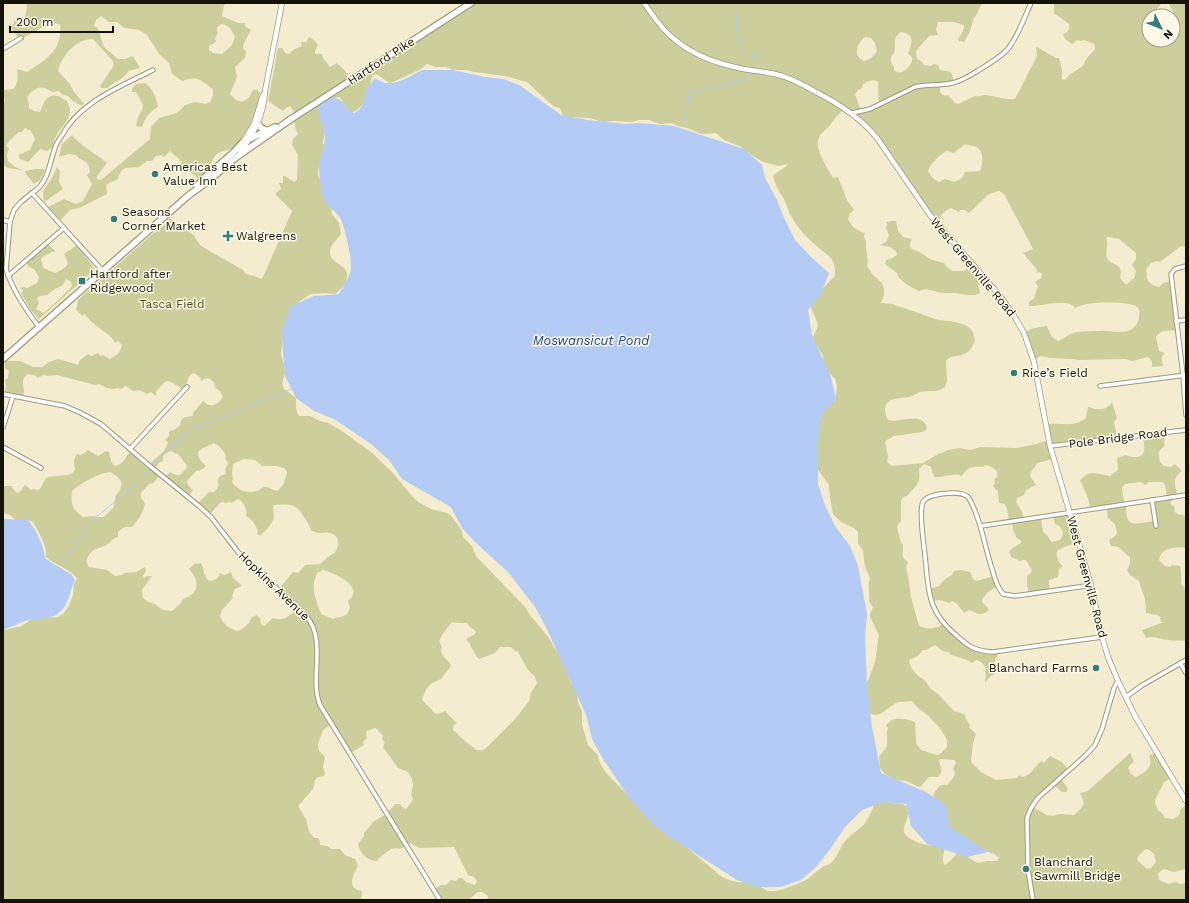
<svg xmlns="http://www.w3.org/2000/svg" width="1189" height="903" viewBox="0 0 1189 903" font-family="'Work Sans',sans-serif">
<style>
.green{fill:#cccf9b;fill-rule:evenodd}
.water{fill:#b4ccf5}
.lines{fill:none;stroke-linecap:round;stroke-linejoin:round}
.stream{stroke:#b4ccf5;stroke-width:1}
.minor-casing{stroke:#a0987d;stroke-width:5.5}
.major-casing{stroke:#a0987d;stroke-width:6}
.highway-casing{stroke:#a0987d;stroke-width:8}
.minor{stroke:#fff;stroke-width:3.5}
.major{stroke:#fff;stroke-width:4.5}
.highway{stroke:#fff;stroke-width:5.5}
.poi-dot{fill:#357d7d;stroke:#fef9e7;stroke-width:1.5}
.labels{text-anchor:middle;dominant-baseline:central;stroke-width:3;stroke-linejoin:round;paint-order:stroke}
.street-label{font-size:12px;fill:#151207;stroke:#fef9e7}
.poi-label{font-size:12px;fill:#151207;stroke:#fef9e7;text-anchor:start}
.park-label{font-size:12px;fill:#4b4c0d;stroke:#fef9e7}
.water-label{font-size:13px;font-style:italic;fill:#194591;stroke:#fef9e7}
</style>
<rect width="100%" height="100%" fill="#f4ecce"/>
<g class="green">
<path d="M 26,3 L 228,3 L 224,5 L 222,16 L 238,23 L 245,23 L 245,26 L 251,30 L 243,45 L 243,48 L 246,51 L 245,58 L 235,67 L 237,77 L 230,94 L 236,100 L 241,102 C 246,100 250,98 251,93 L 254,89 L 260,92 C 256,111 250,134 234,147 C 229,151 222,150 217,154 C 212,159 211,164 208,170 C 206,173 202,176 199,179 L 180,164 L 182,162 L 170,151 L 164,157 L 161,155 L 156,156 L 152,161 L 147,161 L 139,167 L 125,168 L 121,171 L 117,180 L 111,182 L 106,185 L 107,194 L 79,208 L 70,210 L 61,220 L 48,207 L 64,199 L 76,204 L 83,201 L 92,184 L 87,175 L 90,172 C 88,157 82,163 76,155 L 69,154 L 59,157 L 62,144 L 72,135 C 81,147 96,153 107,163 L 97,176 L 97,179 L 101,180 L 150,139 L 151,127 L 159,118 L 174,114 L 178,112 L 185,105 L 195,102 L 206,104 L 210,102 L 213,95 L 213,89 C 199,79 198,75 182,81 L 172,74 L 169,63 L 159,54 L 147,35 L 139,30 L 124,28 L 117,22 L 109,22 L 101,16 L 96,20 L 94,26 L 98,28 L 104,47 L 118,59 L 125,59 L 133,56 L 140,68 L 128,71 C 124,80 115,80 108,88 L 101,88 L 100,86 L 114,65 L 112,60 L 93,39 C 76,39 62,55 58,71 L 69,83 L 74,92 L 84,104 L 82,105 C 77,105 71,100 68,96 L 63,95 L 59,91 L 52,92 C 41,84 35,87 27,97 L 29,104 L 29,108 L 34,111 L 40,112 C 44,103 46,93 58,96 C 61,97 64,100 67,101 C 68,104 70,107 70,110 C 70,124 54,131 53,147 L 47,151 L 40,149 L 28,162 L 20,159 L 18,155 L 30,150 L 35,139 L 31,131 L 25,128 L 22,132 L 19,132 C 15,136 8,141 6,146 L 9,148 L 7,155 L 8,161 L 15,167 L 22,170 L 8,168 L 3,165 L 3,108 L 5,99 C 3,96 2,93 4,90 C 8,89 11,90 14,88 C 18,84 18,75 17,69 L 27,72 C 46,60 63,50 60,25 L 52,22 L 19,40 L 14,31 L 10,27 L 14,24 L 14,20 L 20,20 L 25,17 L 27,6 ZM 221,24 C 229,25 232,30 235,37 L 232,45 L 222,54 L 213,53 L 209,50 L 209,46 L 216,42 L 215,39 L 218,32 L 217,30 L 217,27 Z"/>
<path d="M 469,3 L 982,3 L 978,12 L 973,20 L 970,31 L 964,42 L 959,41 L 958,39 C 961,35 964,32 964,25 L 953,22 L 938,22 L 936,29 L 938,35 L 929,36 L 916,51 L 917,59 L 921,61 L 924,65 L 931,66 L 934,64 L 938,65 L 940,70 L 951,72 L 954,81 L 940,84 L 940,93 L 945,96 L 948,95 L 955,103 L 958,104 L 975,96 C 979,97 981,95 985,95 C 996,96 1005,100 1015,99 L 1037,56 L 1036,48 L 1037,47 L 1056,58 L 1059,58 L 1062,70 L 1062,79 L 1065,80 L 1069,75 L 1083,66 L 1086,59 L 1095,49 L 1094,44 L 1084,40 L 1081,41 L 1077,40 L 1072,44 L 1065,39 L 1063,34 L 1066,33 C 1069,30 1070,28 1069,24 C 1063,20 1060,16 1054,14 L 1054,3 L 1160,3 L 1161,4 L 1156,10 L 1156,16 L 1149,16 L 1149,40 L 1173,40 L 1173,11 L 1168,3 L 1186,3 L 1186,247 L 1181,246 L 1160,262 L 1157,261 L 1151,263 L 1146,270 L 1147,274 C 1145,281 1153,286 1159,287 L 1163,283 L 1172,281 L 1177,330 C 1169,331 1160,329 1156,337 L 1159,351 L 1165,353 C 1160,357 1162,361 1163,366 L 1152,367 L 1152,361 L 1148,357 L 1132,361 L 1126,359 L 1078,360 L 1071,359 L 1050,358 L 1041,356 L 1034,360 L 1024,333 C 1031,328 1039,327 1047,326 L 1052,337 L 1058,341 C 1065,338 1070,333 1077,332 C 1084,331 1092,331 1099,331 C 1109,330 1123,335 1132,329 C 1136,326 1139,321 1139,316 C 1140,313 1140,310 1137,307 C 1132,301 1095,302 1086,304 C 1082,305 1078,307 1075,308 C 1066,297 1042,307 1029,306 L 1029,302 L 1034,298 L 1038,286 L 1035,282 L 1041,278 L 1042,274 L 1039,272 L 1036,273 L 1038,271 L 1023,253 L 1033,249 L 1004,194 L 999,191 L 989,194 L 969,213 L 964,210 L 960,210 L 959,212 L 951,208 L 945,211 L 936,222 L 878,139 L 846,109 C 838,113 835,119 830,125 C 828,128 824,131 821,134 C 811,147 827,166 833,178 L 838,177 L 847,200 L 854,210 L 850,213 L 848,219 C 852,227 857,231 865,233 L 864,236 L 866,242 L 866,248 L 868,261 L 867,266 L 872,274 L 882,283 L 884,289 L 884,295 L 881,303 L 893,304 L 894,305 C 904,308 914,311 924,315 C 927,316 931,318 935,319 C 947,322 971,320 974,336 C 975,340 975,342 973,345 C 965,361 952,352 946,361 L 947,381 L 945,387 C 937,393 930,390 921,392 C 917,393 913,396 909,397 C 900,399 887,397 885,408 C 885,413 886,416 888,420 C 901,424 922,410 927,428 L 925,431 L 922,432 L 894,436 L 885,441 L 888,456 L 887,462 L 892,466 L 923,463 L 938,454 L 949,450 L 959,448 L 970,450 L 981,447 L 1016,448 L 1037,444 L 1048,440 L 1045,425 C 1061,421 1072,429 1086,418 L 1088,407 C 1096,410 1108,411 1112,402 L 1117,418 L 1114,422 L 1117,436 L 1074,441 L 1050,446 L 1053,459 L 1037,463 L 1035,467 L 1032,470 L 1030,476 L 1036,485 L 1026,490 L 1024,495 L 1017,498 L 1016,502 L 1022,512 L 1024,519 L 1041,518 L 1043,532 C 1049,535 1048,539 1052,542 L 1060,540 C 1065,533 1063,527 1055,524 L 1053,516 L 1069,512 L 1078,543 L 1064,547 L 1057,551 C 1056,556 1058,563 1063,566 L 1059,569 L 1058,577 L 1049,580 L 1049,592 L 1029,594 L 1027,585 L 1027,576 L 1031,573 L 1032,570 L 1026,560 L 1023,560 L 1020,561 L 1011,557 L 1009,551 L 1014,547 L 1021,543 L 1021,541 L 1016,537 L 1015,534 L 1013,530 L 1012,522 L 1009,521 L 1007,509 L 1005,504 L 999,503 L 998,492 L 993,486 L 995,483 L 994,480 C 1003,473 993,466 985,465 L 983,467 C 971,466 968,467 961,477 L 960,475 C 951,473 943,478 934,477 L 931,467 L 924,464 L 919,469 C 921,483 917,485 907,496 L 905,496 L 901,500 L 901,522 L 899,523 L 897,527 L 900,540 L 903,545 L 903,557 L 905,560 L 908,562 L 906,567 L 909,582 L 911,597 L 919,626 C 927,630 935,629 943,624 L 951,632 L 979,651 L 999,651 L 994,664 L 995,674 L 991,676 L 985,682 L 986,673 L 985,672 L 986,669 C 985,665 981,661 976,660 L 972,663 L 967,660 L 951,655 L 949,652 L 942,651 L 938,647 L 935,645 L 926,650 L 923,650 L 918,656 L 909,660 C 910,669 918,677 926,681 L 930,688 L 939,695 L 954,711 L 964,714 L 970,726 L 969,727 L 976,734 L 973,743 L 971,762 L 981,772 L 996,780 L 1017,778 L 1020,775 L 1022,777 C 1031,776 1034,767 1041,761 L 1044,763 L 1050,756 L 1062,762 L 1068,769 L 1060,777 L 1068,789 L 1066,792 L 1062,792 L 1053,784 L 1031,804 L 1031,806 L 1047,815 L 1053,816 L 1059,814 L 1074,815 C 1084,806 1086,805 1080,793 L 1088,791 L 1130,753 L 1131,753 L 1131,755 L 1134,762 L 1131,764 L 1128,768 L 1131,774 L 1136,777 C 1145,773 1154,766 1149,756 L 1156,752 L 1172,778 L 1164,782 L 1155,800 L 1155,803 L 1158,810 L 1162,813 L 1165,818 L 1173,819 L 1179,815 L 1181,809 L 1186,805 L 1186,869 L 1174,872 L 1164,869 L 1158,873 L 1159,880 L 1168,884 L 1176,882 L 1180,884 L 1186,883 L 1186,900 L 487,900 L 488,896 C 476,885 476,898 466,900 C 459,902 447,900 440,900 L 434,889 L 442,885 L 446,885 L 451,880 L 456,881 L 459,878 L 462,878 L 466,882 L 475,885 L 477,881 L 474,877 L 468,875 L 454,847 L 419,848 L 410,843 L 400,849 L 396,848 L 391,849 L 379,858 L 377,861 C 367,861 360,853 358,844 L 364,836 L 364,833 L 374,821 L 387,814 L 387,812 L 392,808 L 395,804 L 400,804 L 402,807 L 406,809 L 411,803 L 413,799 L 411,794 L 413,785 L 412,779 L 408,772 L 398,768 L 383,747 L 385,742 L 382,739 L 383,736 L 377,729 L 375,728 L 367,731 L 366,735 L 367,738 L 363,742 L 364,745 L 350,753 L 332,724 L 323,730 L 318,744 L 319,751 L 325,757 L 323,767 L 325,773 L 324,776 L 318,777 L 315,780 L 313,789 L 298,806 L 306,819 L 309,832 L 314,838 L 318,838 L 320,841 L 320,845 L 327,846 L 332,849 L 340,849 L 345,855 L 355,859 L 358,866 C 353,874 346,889 362,891 L 361,900 L 3,900 L 3,628 L 5,630 L 16,627 L 20,627 L 33,618 L 58,617 L 63,614 L 69,606 L 73,595 L 74,584 L 77,578 C 68,568 55,565 46,557 L 46,550 L 42,539 L 33,522 L 28,520 L 27,522 L 18,522 L 10,515 L 3,513 L 3,487 L 4,486 L 11,486 L 16,492 L 19,493 L 25,485 L 31,490 L 34,489 L 37,490 L 40,489 L 46,478 C 49,477 53,476 56,476 C 63,475 70,477 75,470 C 74,463 73,460 77,454 L 81,455 L 88,450 L 98,456 L 106,451 L 109,452 C 109,454 110,455 110,457 C 112,462 110,462 115,466 C 124,464 126,457 130,451 L 148,465 C 155,459 167,451 168,442 L 165,440 L 169,436 L 169,432 C 172,430 175,430 178,427 C 182,423 179,426 181,421 C 183,416 188,417 193,416 L 193,413 L 203,401 C 211,409 217,405 223,397 L 220,391 L 215,388 C 216,383 211,378 206,378 L 201,381 L 200,377 L 194,373 C 186,376 189,384 183,389 L 171,382 L 166,381 L 156,391 L 156,396 L 151,392 L 147,394 L 139,390 L 133,391 L 126,386 L 121,389 L 116,388 L 114,389 L 107,388 L 99,384 L 95,385 L 57,375 L 48,376 L 44,375 L 37,378 L 36,376 L 28,374 C 21,379 23,384 24,391 C 24,393 23,395 22,398 L 4,395 L 6,386 L 5,380 L 8,378 L 9,371 L 5,368 L 5,363 L 4,361 L 20,361 L 33,367 L 42,367 L 49,362 L 58,359 L 78,365 L 80,360 L 88,354 L 91,356 L 98,353 L 101,356 L 103,355 L 110,359 L 119,353 L 122,345 L 118,341 L 115,343 C 111,334 100,330 93,323 C 90,321 88,317 84,314 L 83,316 L 76,310 L 78,300 L 150,236 L 168,222 L 169,218 L 195,236 L 195,238 L 201,246 L 243,270 L 246,274 L 254,276 L 261,279 L 263,277 L 292,211 L 276,195 L 276,193 L 281,189 L 279,183 L 283,183 L 283,176 L 285,176 L 294,182 L 297,180 L 298,155 L 292,145 L 293,139 L 298,134 C 294,128 297,125 292,117 L 296,114 L 290,106 L 286,108 L 283,111 L 268,101 L 278,48 L 282,48 L 285,53 L 289,54 L 293,50 L 302,46 L 301,42 L 306,42 L 309,37 L 314,40 L 318,45 L 315,51 L 315,54 L 322,54 L 323,58 L 330,67 L 337,63 L 346,72 L 350,80 ZM 901,32 C 916,35 912,42 908,54 L 912,57 C 914,65 900,78 894,70 C 894,69 894,68 894,67 C 892,64 890,62 891,58 C 891,56 893,55 894,53 C 897,44 891,39 901,32 ZM 865,37 L 871,38 L 875,43 L 877,51 C 874,56 870,60 864,61 C 852,55 857,44 865,37 ZM 427,64 L 435,67 L 446,67 L 453,70 L 467,70 L 474,72 L 505,76 L 527,82 L 553,106 L 560,108 L 562,115 L 566,117 L 589,118 L 603,122 L 614,121 L 632,122 L 639,120 L 649,120 L 660,124 L 671,123 L 678,126 L 688,128 L 701,134 L 716,133 L 724,140 L 739,146 L 756,158 L 763,162 L 779,166 L 788,164 C 785,169 777,171 773,176 C 775,185 779,191 784,199 C 787,204 788,211 791,216 C 801,234 815,245 830,257 C 835,263 835,269 835,276 L 824,287 L 809,303 L 816,319 L 818,326 L 813,337 L 814,341 L 823,356 L 824,367 L 835,379 L 837,386 L 835,401 L 824,408 L 820,420 L 812,436 L 814,464 L 829,485 L 830,497 L 833,514 L 841,522 L 854,528 L 858,532 L 858,543 L 863,551 L 865,567 L 870,578 C 867,585 870,593 869,601 L 873,607 L 870,614 L 870,617 L 879,635 L 878,640 L 875,662 L 869,678 L 863,689 L 869,713 C 880,719 887,708 896,703 C 900,701 907,702 912,701 L 919,709 L 929,716 L 930,718 L 940,728 L 947,740 L 947,747 L 940,754 L 937,755 L 921,750 L 916,743 L 915,722 C 912,720 899,718 895,719 C 891,719 889,723 886,725 L 888,728 L 887,732 L 887,746 L 879,757 L 880,768 L 885,774 L 895,780 L 906,781 L 919,787 L 921,786 L 929,777 L 938,777 L 942,771 L 939,761 L 940,759 L 954,760 L 956,762 L 953,769 C 958,775 951,780 947,785 C 939,783 936,790 933,796 L 938,811 L 956,836 L 986,851 L 994,854 L 999,858 L 997,861 L 988,861 L 978,863 C 971,860 965,856 961,849 C 956,854 950,863 945,865 C 941,861 944,853 945,848 C 939,846 934,846 928,845 C 919,844 910,840 904,833 C 903,826 907,821 908,814 C 909,802 900,804 893,803 C 887,802 882,801 876,800 C 873,808 870,816 865,823 C 860,830 852,833 847,839 C 840,846 838,856 832,862 C 829,865 827,865 824,866 C 819,869 814,874 809,878 C 801,883 778,893 769,891 C 762,890 760,885 754,881 C 739,883 736,883 722,877 L 645,812 L 607,774 L 601,765 L 597,754 L 588,745 L 582,724 L 582,711 L 578,703 L 577,693 L 570,681 L 564,661 L 554,647 L 548,637 L 530,615 L 525,607 L 476,556 L 472,546 L 463,537 L 462,531 L 459,526 L 451,516 L 447,513 L 431,509 L 418,502 L 410,494 L 393,473 L 371,452 L 339,429 L 328,423 L 320,421 L 310,416 L 299,416 C 295,411 296,404 296,398 L 284,389 L 282,384 L 285,373 L 284,365 L 281,354 L 283,338 L 294,308 L 300,301 L 311,294 L 324,293 L 335,294 C 343,288 353,276 343,267 C 338,263 331,261 330,253 C 329,246 337,240 341,234 L 339,223 L 332,214 L 331,207 L 318,175 L 318,170 L 326,149 L 323,143 L 325,124 L 320,106 L 328,99 L 340,97 L 350,114 C 372,101 365,95 373,75 C 381,73 384,82 391,83 L 421,69 ZM 875,80 L 878,82 C 879,91 877,96 880,104 L 861,111 L 855,94 L 858,90 L 862,88 L 863,84 L 868,81 ZM 965,144 C 968,145 975,146 978,148 C 984,153 983,164 980,171 L 965,172 C 963,178 960,180 954,182 L 945,179 L 939,182 C 933,179 931,177 928,171 C 930,164 940,154 947,151 L 954,153 ZM 1108,237 L 1119,239 L 1136,253 L 1136,259 L 1132,265 L 1136,271 L 1134,278 L 1126,285 L 1120,278 C 1124,261 1111,267 1107,258 C 1105,251 1109,244 1106,238 ZM 214,443 C 219,446 224,450 226,456 L 225,458 L 228,463 L 225,470 L 226,474 L 220,476 L 217,481 L 219,484 C 218,489 214,494 209,492 L 197,504 L 209,515 L 220,503 L 223,502 L 226,503 L 229,502 L 232,503 L 236,500 L 239,499 C 244,503 248,511 246,516 C 252,518 255,525 258,531 L 257,534 L 260,536 L 268,528 L 274,519 L 273,507 L 274,505 C 289,504 296,503 304,517 C 307,521 310,526 311,531 C 314,531 316,533 320,533 C 323,533 326,532 329,533 C 341,535 339,545 335,553 C 332,553 322,562 320,564 L 305,565 L 298,573 L 293,572 L 278,590 L 296,609 C 289,616 284,622 273,618 L 264,626 L 261,624 L 260,619 L 257,615 L 252,617 C 249,624 245,628 238,631 C 229,628 224,626 220,616 L 222,610 L 233,598 L 232,596 L 235,589 L 242,586 L 233,578 L 231,572 L 225,575 L 220,573 C 218,579 216,580 209,581 C 202,574 205,571 201,563 L 197,564 L 196,563 L 189,569 C 200,581 200,594 183,599 L 180,604 L 172,611 L 164,610 L 160,608 L 155,604 L 148,602 L 143,598 L 142,590 L 152,576 L 147,576 L 144,578 L 143,576 L 146,570 L 145,567 L 136,572 L 124,573 L 122,575 L 115,576 L 107,570 L 89,567 L 86,561 C 93,546 96,551 108,544 C 110,543 111,541 112,540 C 114,538 116,538 118,537 L 118,532 C 123,527 125,526 132,527 C 139,519 143,513 145,503 L 141,498 L 141,493 L 149,484 L 153,483 L 160,475 L 154,469 L 159,463 L 163,461 L 163,456 L 168,452 L 171,451 L 179,455 L 187,466 L 186,469 L 180,475 L 177,475 L 170,472 L 164,478 L 188,497 L 193,490 L 188,485 L 187,481 L 196,471 L 201,470 L 206,466 C 202,462 198,459 198,452 L 203,448 ZM 244,459 L 255,460 L 262,466 L 276,466 L 284,468 L 287,472 C 285,480 284,486 277,491 C 273,490 269,487 265,487 C 262,487 260,490 257,491 C 246,494 238,490 232,482 L 233,479 L 232,474 L 233,464 ZM 110,472 C 116,475 119,477 122,484 L 120,490 L 116,495 L 113,508 L 104,517 L 99,517 L 92,516 L 83,517 C 71,508 71,505 72,491 C 84,481 95,475 110,472 ZM 323,570 C 335,574 348,578 354,591 L 352,597 L 348,601 L 350,608 L 347,614 C 342,618 338,616 333,619 L 321,614 C 316,599 310,589 317,573 ZM 452,622 L 458,623 L 467,623 L 471,628 L 474,630 L 476,632 L 475,634 L 466,639 C 472,645 473,653 479,659 L 495,653 L 500,647 L 511,647 L 515,651 L 518,652 L 528,670 L 535,677 L 537,683 L 531,693 L 529,701 L 516,718 L 485,749 L 482,750 L 476,750 C 472,745 467,744 463,739 C 459,736 457,733 453,730 L 453,726 L 457,723 L 445,711 L 438,714 L 434,713 L 432,710 L 422,700 L 426,689 L 432,683 L 441,679 L 451,666 C 449,660 443,658 441,651 L 442,647 L 439,641 L 442,635 ZM 1148,849 L 1154,854 L 1156,862 L 1151,868 L 1147,869 L 1138,861 L 1137,858 L 1144,850 Z"/>
<path d="M 145,83 C 153,89 156,97 158,107 C 149,112 145,118 142,127 L 136,126 L 138,117 L 142,110 L 143,105 C 140,101 139,96 136,92 L 132,92 L 132,89 L 136,84 Z"/>
<polygon points="57,167 60,171 59,182 63,189 44,202 43,191 52,178"/>
<polygon points="36,169 43,169 45,171 39,181 34,184 26,174 25,171"/>
<polygon points="892,221 896,221 898,231 903,237 912,239 910,243 910,247 912,249 919,252 932,260 944,263 948,268 952,271 964,271 972,265 985,280 978,285 980,293 975,295 968,295 955,293 942,293 925,289 919,291 909,286 899,278 897,273 885,264 886,260 891,259 897,255 896,251 890,247 880,245 887,241 889,235 886,228 887,224 886,222"/>
<path d="M 46,242 L 56,252 L 52,252 L 44,256 L 41,259 L 43,268 L 55,273 C 60,271 66,268 68,263 L 64,254 L 77,245 L 95,269 L 39,319 L 30,309 L 21,293 L 23,291 L 21,288 L 24,287 L 27,288 L 37,283 L 39,278 L 35,270 L 28,266 L 25,260 ZM 66,279 L 71,282 L 72,286 L 70,289 L 44,313 L 36,309 L 39,303 L 37,299 L 38,297 L 40,296 L 47,295 L 55,289 L 63,285 Z"/>
<path d="M 1165,432 L 1164,447 C 1157,450 1159,456 1160,462 L 1164,466 L 1171,467 L 1175,464 L 1182,471 C 1173,477 1174,484 1177,493 L 1170,503 L 1174,507 L 1175,512 L 1178,514 L 1186,516 L 1186,548 C 1176,547 1161,547 1159,560 L 1165,566 L 1170,567 L 1172,565 L 1180,566 C 1181,568 1182,582 1181,584 L 1186,589 L 1186,641 C 1180,640 1175,641 1169,640 C 1161,640 1154,635 1146,638 L 1142,630 L 1164,622 L 1161,622 L 1160,620 L 1161,617 L 1157,615 L 1146,613 C 1146,607 1146,600 1143,593 C 1142,589 1140,586 1139,581 L 1130,575 L 1127,570 L 1130,564 L 1130,557 C 1124,553 1120,545 1111,546 L 1109,540 L 1114,537 L 1117,533 L 1115,524 L 1108,518 L 1106,505 L 1090,507 L 1088,498 L 1080,480 C 1082,479 1083,477 1085,476 C 1091,470 1102,475 1110,476 L 1118,470 L 1117,458 L 1126,455 C 1130,457 1132,457 1136,457 C 1149,456 1143,443 1143,434 ZM 1140,482 L 1143,483 L 1145,485 L 1149,482 L 1162,482 L 1165,485 L 1167,497 L 1153,500 L 1156,521 C 1135,523 1125,531 1126,503 L 1124,502 L 1122,488 L 1125,484 Z"/>
<path d="M 961,570 L 970,572 L 973,579 L 977,581 L 994,576 L 998,586 L 988,592 L 982,599 L 982,602 L 988,608 L 988,611 C 981,616 977,614 970,610 L 967,611 L 965,613 C 960,610 959,603 952,601 L 949,603 L 940,600 L 932,601 L 929,589 L 939,586 L 945,579 L 952,575 L 954,571 Z"/>
</g>
<g class="water">
<path d="M 422,70 L 453,70 L 485,77 L 504,79 L 521,86 L 561,115 L 588,120 L 626,124 L 639,123 L 674,126 L 744,149 L 762,165 L 765,178 L 776,198 L 785,220 L 795,240 L 811,257 L 829,273 L 821,294 L 808,310 L 812,335 L 831,377 L 836,399 L 821,416 L 818,438 L 818,484 L 825,505 L 835,526 L 850,546 L 858,566 L 867,614 L 865,637 L 867,686 L 872,727 L 881,773 L 926,792 L 946,805 L 950,827 L 988,852 L 967,857 L 927,844 L 911,826 L 906,804 L 883,802 L 862,810 L 845,827 L 831,848 L 817,866 L 801,880 L 780,887 L 758,887 L 737,880 L 662,832 L 647,818 L 630,799 L 603,759 L 592,739 L 586,715 L 546,627 L 535,607 L 508,572 L 477,544 L 462,528 L 451,507 L 402,479 L 389,460 L 371,444 L 334,419 L 314,411 L 296,398 L 285,376 L 283,352 L 282,329 L 291,306 L 314,296 L 339,294 C 342,288 350,276 351,269 C 352,260 345,224 339,216 C 331,207 325,206 322,192 C 321,185 319,175 319,168 C 320,156 327,143 324,132 C 323,123 317,115 319,105 L 331,98 C 333,98 336,98 338,99 C 346,102 345,110 354,113 C 366,106 363,100 367,89 C 369,85 373,81 375,78 C 379,80 383,83 387,83 C 399,84 412,75 422,70 Z"/>
<path d="M 3,519 L 28,520 C 38,533 42,543 46,559 L 72,575 L 75,580 C 70,590 69,603 61,611 C 52,620 41,618 29,620 C 20,622 12,627 3,630 Z"/>
</g>
<g class="lines">
<g class="stream">
<polyline points="738,3 736,24 741,52 743,54 755,53 753,66"/>
<path d="M 684,121 L 687,112 L 689,94 C 704,86 719,86 735,82 C 740,81 745,79 750,77 L 751,74"/>
<polyline points="152,465 178,441 198,427 291,389"/>
<polyline points="64,561 72,550 89,523 129,490 144,476 149,469"/>
</g>
<defs>
<g id="minor">
<polyline points="3,49 21,38"/>
<path d="M 852,113 L 870,109 L 915,87 C 927,84 939,86 952,83 C 962,81 971,75 979,70 C 989,64 999,58 1007,50 C 1018,37 1024,18 1031,3"/>
<path d="M 32,193 C 35,191 39,188 41,185 C 49,175 50,162 54,151 C 55,146 58,141 61,137 C 79,102 120,87 153,70"/>
<polyline points="3,220 10,222"/>
<polyline points="1186,266 1175,269 1171,274 1183,375 1186,415"/>
<polyline points="8,276 64,228"/>
<polyline points="1176,321 1186,320"/>
<path d="M 39,327 C 26,310 12,289 6,269 L 10,222 L 14,210 L 21,202 L 32,193 L 103,271"/>
<polyline points="1100,386 1186,375"/>
<path d="M 3,394 L 65,406 L 81,413 L 101,424 L 151,467 L 199,506 L 211,517 L 238,552 L 307,617 C 327,642 309,677 320,705 L 440,900"/>
<polyline points="3,427 9,409 13,396"/>
<polyline points="1050,446 1186,430"/>
<polyline points="3,447 41,468"/>
<polyline points="130,449 187,387"/>
<polyline points="1152,500 1156,526"/>
<polyline points="981,526 1186,495"/>
<path d="M 1091,585 L 1079,587 L 1015,596 L 1003,594 C 997,587 995,580 993,572 C 986,552 983,530 975,511 C 973,506 971,501 968,497 C 961,490 928,493 923,502 C 919,510 923,538 924,547 C 929,584 924,609 956,635 C 969,647 975,651 993,652 L 1102,637"/>
<polyline points="1180,663 1186,673"/>
<polyline points="1126,697 1141,686 1186,660"/>
<path d="M 1033,900 L 1028,870 L 1027,819 C 1029,810 1033,804 1039,797 L 1086,755 L 1095,745 L 1102,729 L 1114,688 L 1118,681"/>
</g>
<g id="major">
<path d="M 644,3 C 653,15 661,29 673,38 C 691,54 715,63 739,68 C 751,71 763,71 775,74 C 789,77 802,84 814,91 C 838,103 860,117 877,138 L 930,215 L 1000,296 L 1013,314 L 1024,333 L 1034,362 L 1050,446 L 1091,585 L 1102,637 L 1108,657 L 1118,681 L 1135,716 L 1186,801"/>
<polyline points="243,142 254,124 263,95"/>
<path d="M 240,153 C 253,134 264,116 265,91 L 282,3"/>
</g>
<g id="highway">
<polyline points="288,121 471,3"/>
<polyline points="258,124 261,128 268,131"/>
<polyline points="197,186 204,178 234,152 243,142 275,127"/>
<polyline points="3,359 189,195 207,182 238,156 291,119"/>
</g>
</defs>
<use href="#minor" class="minor-casing"/>
<use href="#major" class="major-casing"/>
<use href="#highway" class="highway-casing"/>
<use href="#minor" class="minor"/>
<use href="#major" class="major"/>
<use href="#highway" class="highway"/>
</g>
<g class="poi-dot">
<circle cx="155" cy="174" r="4"/>
<circle cx="114" cy="219" r="4"/>
<path d="M226 230h4v4h4v4h-4v4h-4v-4h-4v-4h4z"/>
<rect x="78" y="277" width="8" height="8" rx="2"/>
<circle cx="1014" cy="373" r="4"/>
<circle cx="1096" cy="668" r="4"/>
<circle cx="1026" cy="869" r="4"/>
</g>
<g class="labels">
<g class="street-label">
<text transform="translate(381 61) rotate(-33)">Hartford Pike</text>
<text transform="translate(973 267) rotate(50)">West Greenville Road</text>
<text transform="translate(1118 438) rotate(-7)">Pole Bridge Road</text>
<text transform="translate(1087 577) rotate(75)">West Greenville Road</text>
<text transform="translate(274 586) rotate(44)">Hopkins Avenue</text>
</g>
<g class="poi-label">
<text x="163" y="167">Americas Best<tspan x="163" dy="14">Value Inn</tspan></text>
<text x="122" y="212">Seasons<tspan x="122" dy="14">Corner Market</tspan></text>
<text x="236" y="236">Walgreens</text>
<text x="90" y="274">Hartford after<tspan x="90" dy="14">Ridgewood</tspan></text>
<text x="1022" y="373">Rice’s Field</text>
<text x="1088" y="668" text-anchor="end">Blanchard Farms</text>
<text x="1034" y="862">Blanchard<tspan x="1034" dy="14">Sawmill Bridge</tspan></text>
</g>
<g class="park-label">
<text x="172" y="304">Tasca Field</text>
</g>
<g class="water-label">
<text x="591" y="340">Moswansicut Pond</text>
</g>
</g>
<rect width="1189" height="903" fill="none" stroke="#151207" stroke-width="8"/>
<g transform="translate(1161 28) rotate(133)"><circle r="19" fill="#fef9e7" stroke="#a19d8d"/>
<path d="M0-3L7 15L0 10L-7 15Z" fill="#357d7d"/>
<text y="-6" font-size="11" font-weight="bold" text-anchor="middle" fill="#151207">N</text>
</g>
<path d="M10 26v6h103v-6" fill="none" stroke="#151207" stroke-width="2"/>
<text x="16" y="26" font-size="12" fill="#151207" stroke="#fef9e7" stroke-width="3" paint-order="stroke">200 m</text>
</svg>
